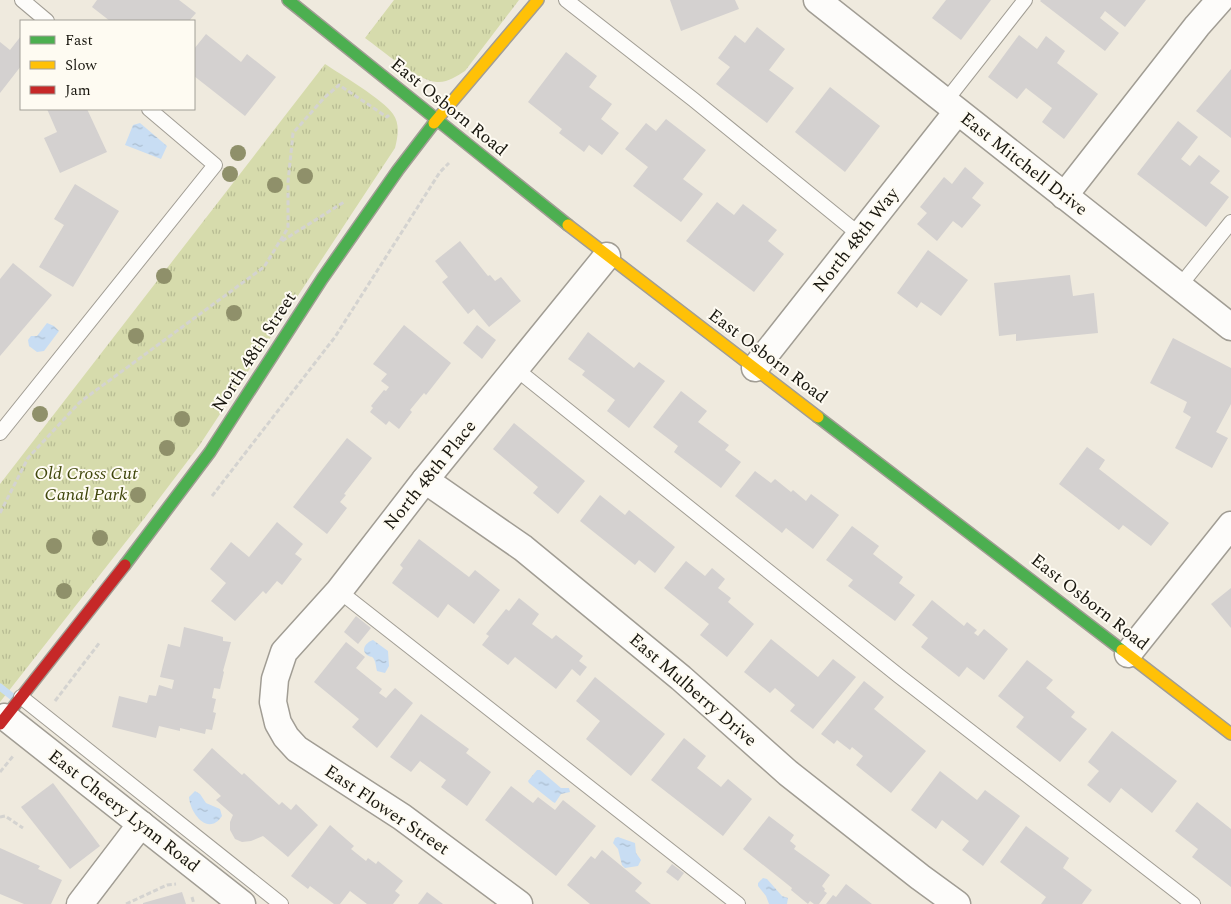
<svg xmlns="http://www.w3.org/2000/svg" width="1231" height="904" viewBox="0 0 1231 904" font-family="Spectral,serif">
<style>
.grass{fill:url(#grass-tufts)}
.water{fill:url(#water-ripples)}
.lines{fill:none;stroke-linecap:round;stroke-linejoin:round}
.stream{stroke:#c8ddf3;stroke-width:7}
.building{fill:#d4d1d0}
.lane-casing{stroke:#a19d94;stroke-width:16}
.street-casing{stroke:#a19d94;stroke-width:29}
.fast-casing{stroke:#a19d94;stroke-width:14}
.slow-casing{stroke:#a19d94;stroke-width:14}
.jam-casing{stroke:#a19d94;stroke-width:14}
.path{stroke:#d4d3d0;stroke-width:3;stroke-dasharray:5 2.5;stroke-linecap:butt}
.lane{stroke:#fdfcfa;stroke-width:14}
.street{stroke:#fdfcfa;stroke-width:26}
.fast{stroke:#4caf50;stroke-width:11}
.slow{stroke:#ffc107;stroke-width:11}
.jam{stroke:#c62828;stroke-width:11}
.tree{fill:#8f906a}
.labels{text-anchor:middle;dominant-baseline:central;stroke-width:4;stroke-linejoin:round;paint-order:stroke}
.street-label{font-size:18px;fill:#18160e;stroke:#fefbf2}
.park-label{font-size:18px;font-style:italic;fill:#40470c;stroke:#fefbf2}
</style>
<defs>
<pattern id="grass-tufts" width="24" height="20" patternUnits="userSpaceOnUse" patternTransform="scale(1.25)"><rect width="24" height="20" fill="#d6dbac"/><path d="M3 7l-1-3M5 7V3M7 7l1-3M15 17l-1-3M17 17v-4M19 17l1-3" fill="none" stroke="#b7bb93"/></pattern>
<pattern id="water-ripples" width="26" height="14" patternUnits="userSpaceOnUse" patternTransform="scale(1.25)"><rect width="26" height="14" fill="#c8ddf3"/><path d="M2 4q2-2 4 0t4 0M15 11q2-2 4 0t4 0" fill="none" stroke="#abbdcf"/></pattern>
</defs>
<rect width="100%" height="100%" fill="#efeade"/>
<g class="grass">
<path d="M 394,0 L 519,0 L 465,71 C 457,76 447,83 437,82 C 417,81 382,50 365,38 Z"/>
<path d="M 325,64 C 340,74 384,100 393,114 C 400,124 398,136 395,148 L 199,446 L 143,520 L 0,702 L 0,484 Z"/>
</g>
<g class="water">
<polygon points="140,123 167,146 161,159 125,145 133,125"/>
<polygon points="47,323 54,326 59,331 44,351 37,352 29,346 28,340 31,336 37,336"/>
<path d="M 373,640 L 388,651 L 389,666 L 385,673 L 377,671 C 376,668 376,663 374,659 C 371,655 371,658 367,655 C 360,649 367,642 373,640 Z"/>
<polygon points="537,770 540,770 561,788 569,788 570,792 561,794 555,803 553,802 529,783 528,781"/>
<path d="M 195,791 L 200,794 L 206,803 L 220,809 L 222,816 C 208,837 190,813 189,797 Z"/>
<polygon points="618,837 635,843 636,853 641,860 638,866 625,868 622,865 618,849 613,843 615,838"/>
<polygon points="763,878 767,879 782,896 788,898 787,904 769,904 766,896 758,886 758,883"/>
</g>
<g class="lines">
<polyline class="stream" points="0,687 14,698"/>
</g>
<g class="building">
<polygon points="97,0 179,0 196,13 189,21 110,21 92,7"/>
<polygon points="670,0 735,0 739,9 681,31"/>
<polygon points="946,0 991,0 961,40 932,18"/>
<polygon points="1041,0 1146,0 1125,27 1105,11 1100,18 1119,33 1105,51 1040,1"/>
<polygon points="757,27 785,49 769,70 794,88 767,123 716,84 730,67 718,58 735,35 745,43"/>
<polygon points="206,34 241,62 247,54 276,77 245,116 194,76 194,49"/>
<polygon points="1019,35 1037,49 1046,36 1065,51 1057,63 1098,94 1064,139 1042,122 1052,108 1026,88 1017,99 988,77"/>
<polygon points="21,36 21,66 0,93 0,42 10,50"/>
<polygon points="566,52 597,76 589,87 612,104 601,119 619,133 602,155 589,145 584,152 559,133 562,129 528,102"/>
<polygon points="1231,69 1231,138 1196,111"/>
<polygon points="830,87 880,126 845,172 795,132"/>
<polygon points="47,109 87,109 107,152 60,173 44,138 57,132"/>
<polygon points="666,119 706,150 683,179 703,194 681,222 633,186 648,167 625,149 646,123 656,131"/>
<polygon points="1178,121 1198,137 1181,159 1190,166 1199,155 1220,171 1210,183 1229,197 1206,227 1137,174"/>
<polygon points="965,167 984,183 972,198 981,205 962,228 953,221 937,241 917,224 927,213 920,207 944,177 952,184"/>
<polygon points="75,184 119,211 73,287 39,267 64,225 54,219"/>
<polygon points="717,202 734,215 743,204 777,230 768,241 784,254 754,292 686,241"/>
<polygon points="460,241 488,276 490,275 495,281 501,277 521,301 489,327 474,309 468,314 442,282 448,277 435,261"/>
<polygon points="928,250 968,280 941,316 921,302 917,308 897,293"/>
<polygon points="13,263 52,295 0,356 0,279"/>
<polygon points="1070,275 1073,296 1094,293 1098,333 1016,341 1016,334 999,336 994,283"/>
<polygon points="404,325 451,363 426,395 424,393 410,410 412,412 399,429 389,421 386,425 370,412 373,408 371,406 384,390 386,391 389,387 381,381 387,374 373,364"/>
<polygon points="477,325 496,340 482,359 463,343"/>
<polygon points="588,332 634,368 639,362 665,381 629,428 607,411 615,400 582,375 585,371 568,359"/>
<polygon points="1173,338 1231,368 1231,404 1216,432 1228,438 1212,468 1175,448 1191,417 1183,412 1187,402 1150,383"/>
<polygon points="681,391 707,411 698,422 729,445 725,450 741,462 721,488 674,452 678,446 653,427"/>
<polygon points="514,423 585,481 558,514 533,493 538,487 493,449"/>
<polygon points="347,438 372,458 344,494 346,495 340,502 347,508 327,534 293,507"/>
<polygon points="1087,447 1105,460 1099,469 1169,523 1151,546 1123,525 1119,530 1059,484"/>
<polygon points="755,471 771,483 775,479 791,492 793,490 806,501 811,494 839,515 813,549 786,528 782,533 735,496"/>
<polygon points="600,495 625,515 629,510 675,547 655,573 639,560 635,565 580,521"/>
<polygon points="277,522 303,544 295,554 302,559 282,585 277,581 266,594 263,591 235,621 211,601 226,583 210,569 231,542 249,557"/>
<polygon points="852,526 879,546 873,554 903,577 899,583 915,595 895,621 848,586 853,580 826,560"/>
<polygon points="419,539 469,577 475,570 500,590 474,624 448,604 438,618 392,583 403,568 400,565"/>
<polygon points="686,561 705,576 712,568 725,579 718,588 731,598 728,602 754,624 727,657 700,635 709,624 664,588"/>
<polygon points="1231,588 1231,628 1211,604"/>
<polygon points="519,598 539,614 532,624 552,639 556,635 583,656 579,661 587,667 580,676 572,669 556,689 515,657 508,665 482,645 489,636 486,634 506,609 509,611"/>
<polygon points="932,600 964,626 967,622 977,630 974,633 978,636 984,629 1008,649 984,680 967,667 959,677 921,647 928,638 912,625"/>
<polygon points="356,616 371,628 358,644 344,632"/>
<polygon points="184,627 223,637 223,641 231,642 223,671 224,672 220,689 214,688 212,698 216,699 213,712 216,713 212,730 206,729 205,734 180,728 180,731 159,726 156,738 112,727 119,696 147,703 149,695 156,696 159,685 172,689 174,680 160,677 168,644 180,647"/>
<polygon points="771,639 818,677 833,659 856,677 813,729 790,711 795,705 775,688 770,693 744,672"/>
<polygon points="346,642 365,657 356,668 382,689 379,693 386,698 395,688 413,703 377,748 352,727 359,719 314,682"/>
<polygon points="1027,660 1053,680 1046,688 1075,712 1071,717 1087,729 1060,762 1016,727 1024,717 998,696"/>
<polygon points="595,677 665,734 631,776 586,739 600,721 576,701"/>
<polygon points="864,681 884,697 874,709 926,751 891,793 856,765 863,756 852,747 850,750 837,740 834,744 821,734"/>
<polygon points="421,714 469,749 466,753 491,772 467,806 441,787 446,780 420,761 411,772 390,757"/>
<polygon points="1112,731 1177,781 1152,813 1121,788 1110,803 1087,785 1099,771 1088,762"/>
<polygon points="684,738 706,756 697,768 721,787 728,779 752,799 723,836 651,780"/>
<polygon points="212,748 242,775 244,773 279,805 282,802 291,810 296,804 318,825 288,857 263,836 251,841 242,842 235,839 230,830 230,822 233,815 216,800 221,796 193,770"/>
<polygon points="940,771 977,800 985,790 1020,816 983,866 962,850 969,841 942,820 936,829 911,810"/>
<polygon points="53,783 100,846 70,869 21,807"/>
<polygon points="511,786 533,803 538,797 555,810 563,800 596,826 556,876 485,820"/>
<polygon points="1197,802 1231,829 1231,887 1192,857 1198,849 1175,831"/>
<polygon points="769,816 794,835 790,841 796,846 794,849 830,875 822,886 825,889 824,891 827,893 819,904 814,904 810,901 808,904 791,890 792,888 743,849"/>
<polygon points="330,825 354,846 351,849 366,861 368,858 376,864 378,861 403,881 395,891 400,895 393,904 367,904 350,891 340,904 334,904 310,886 308,889 291,876"/>
<polygon points="1026,826 1069,858 1063,868 1092,890 1082,904 1041,904 1046,897 1000,862"/>
<polygon points="0,848 40,866 38,869 62,880 51,904 24,904 0,894"/>
<polygon points="602,850 642,883 635,891 651,904 590,904 567,885 591,856 595,859"/>
<polygon points="672,864 684,873 678,881 666,872"/>
<polygon points="846,884 872,904 826,904 833,895 836,897"/>
<polygon points="182,892 186,904 143,904 143,903"/>
<polygon points="427,892 443,904 418,904"/>
</g>
<g class="lines">
<defs>
<g id="lane">
<polyline points="22,0 47,21"/>
<polyline points="566,0 694,100 860,235"/>
<polyline points="945,102 1025,0"/>
<polyline points="1179,287 1231,222"/>
<polyline points="516,369 899,676 1193,904"/>
<polyline points="0,433 215,165 149,109"/>
<polyline points="339,591 738,904"/>
<polyline points="21,697 281,904"/>
</g>
<g id="street">
<polyline points="817,0 1231,327"/>
<polyline points="1064,196 1197,26 1220,0"/>
<polyline points="755,368 957,112"/>
<polyline points="425,480 523,548 681,678 788,773 920,877 957,904"/>
<polyline points="1128,654 1231,525"/>
<polyline points="5,717 242,904"/>
<polyline points="80,904 141,824"/>
<polyline points="519,904 402,817 297,749 286,737 278,723 273,702 275,679 284,652 339,591 425,480 607,256"/>
</g>
<g id="fast">
<polyline points="288,0 568,225"/>
<polyline points="818,417 1122,650"/>
<polyline points="125,565 210,452 322,279 398,170 434,123"/>
</g>
<g id="slow">
<polyline points="434,123 538,0"/>
<polyline points="568,225 818,417"/>
<polyline points="1122,650 1231,734"/>
</g>
<polyline id="jam" points="0,724 125,565"/>
</defs>
<use href="#lane" class="lane-casing"/>
<use href="#street" class="street-casing"/>
<use href="#fast" class="fast-casing"/>
<use href="#slow" class="slow-casing"/>
<use href="#jam" class="jam-casing"/>
<g class="path">
<polyline points="282,241 344,202"/>
<polyline points="212,496 335,337 440,172 449,163"/>
<polyline points="0,513 28,458 80,402 264,267 288,228 288,182 293,133 324,98 339,85 387,117 389,115"/>
<polyline points="55,701 100,642"/>
<polyline points="0,772 14,755"/>
<polyline points="0,817 5,816 23,828"/>
<polyline points="192,897 194,904"/>
<polyline points="126,904 167,885 176,884"/>
</g>
<use href="#lane" class="lane"/>
<use href="#street" class="street"/>
<use href="#fast" class="fast"/>
<use href="#slow" class="slow"/>
<use href="#jam" class="jam"/>
</g>
<g class="tree">
<circle cx="238" cy="153" r="8"/>
<circle cx="230" cy="174" r="8"/>
<circle cx="305" cy="176" r="8"/>
<circle cx="275" cy="185" r="8"/>
<circle cx="164" cy="276" r="8"/>
<circle cx="234" cy="313" r="8"/>
<circle cx="136" cy="336" r="8"/>
<circle cx="40" cy="414" r="8"/>
<circle cx="182" cy="419" r="8"/>
<circle cx="167" cy="448" r="8"/>
<circle cx="138" cy="495" r="8"/>
<circle cx="100" cy="538" r="8"/>
<circle cx="54" cy="546" r="8"/>
<circle cx="64" cy="591" r="8"/>
</g>
<g class="labels">
<g class="street-label">
<text transform="translate(449 107) rotate(39)">East Osborn Road</text>
<text transform="translate(1024 164) rotate(38)">East Mitchell Drive</text>
<text transform="translate(856 240) rotate(-52)">North 48th Way</text>
<text transform="translate(254 352) rotate(-57)">North 48th Street</text>
<text transform="translate(768 356) rotate(37)">East Osborn Road</text>
<text transform="translate(430 475) rotate(-51)">North 48th Place</text>
<text transform="translate(1090 602) rotate(38)">East Osborn Road</text>
<text transform="translate(693 690) rotate(41)">East Mulberry Drive</text>
<text transform="translate(387 810) rotate(34)">East Flower Street</text>
<text transform="translate(124 811) rotate(38)">East Cheery Lynn Road</text>
</g>
<g class="park-label">
<text x="86" y="473">Old Cross Cut<tspan x="86" dy="21">Canal Park</tspan></text>
</g>
</g>
<rect x="20" y="20" width="175" height="90" fill="#fefbf2" stroke="#a29f97"/>
<rect x="30" y="36" width="25" height="8" fill="#4caf50" stroke="#a29f97"/>
<text x="65" y="45" font-size="15" fill="#18160e">Fast</text>
<rect x="30" y="61" width="25" height="8" fill="#ffc107" stroke="#a29f97"/>
<text x="65" y="70" font-size="15" fill="#18160e">Slow</text>
<rect x="30" y="86" width="25" height="8" fill="#c62828" stroke="#a29f97"/>
<text x="65" y="95" font-size="15" fill="#18160e">Jam</text>
</svg>
